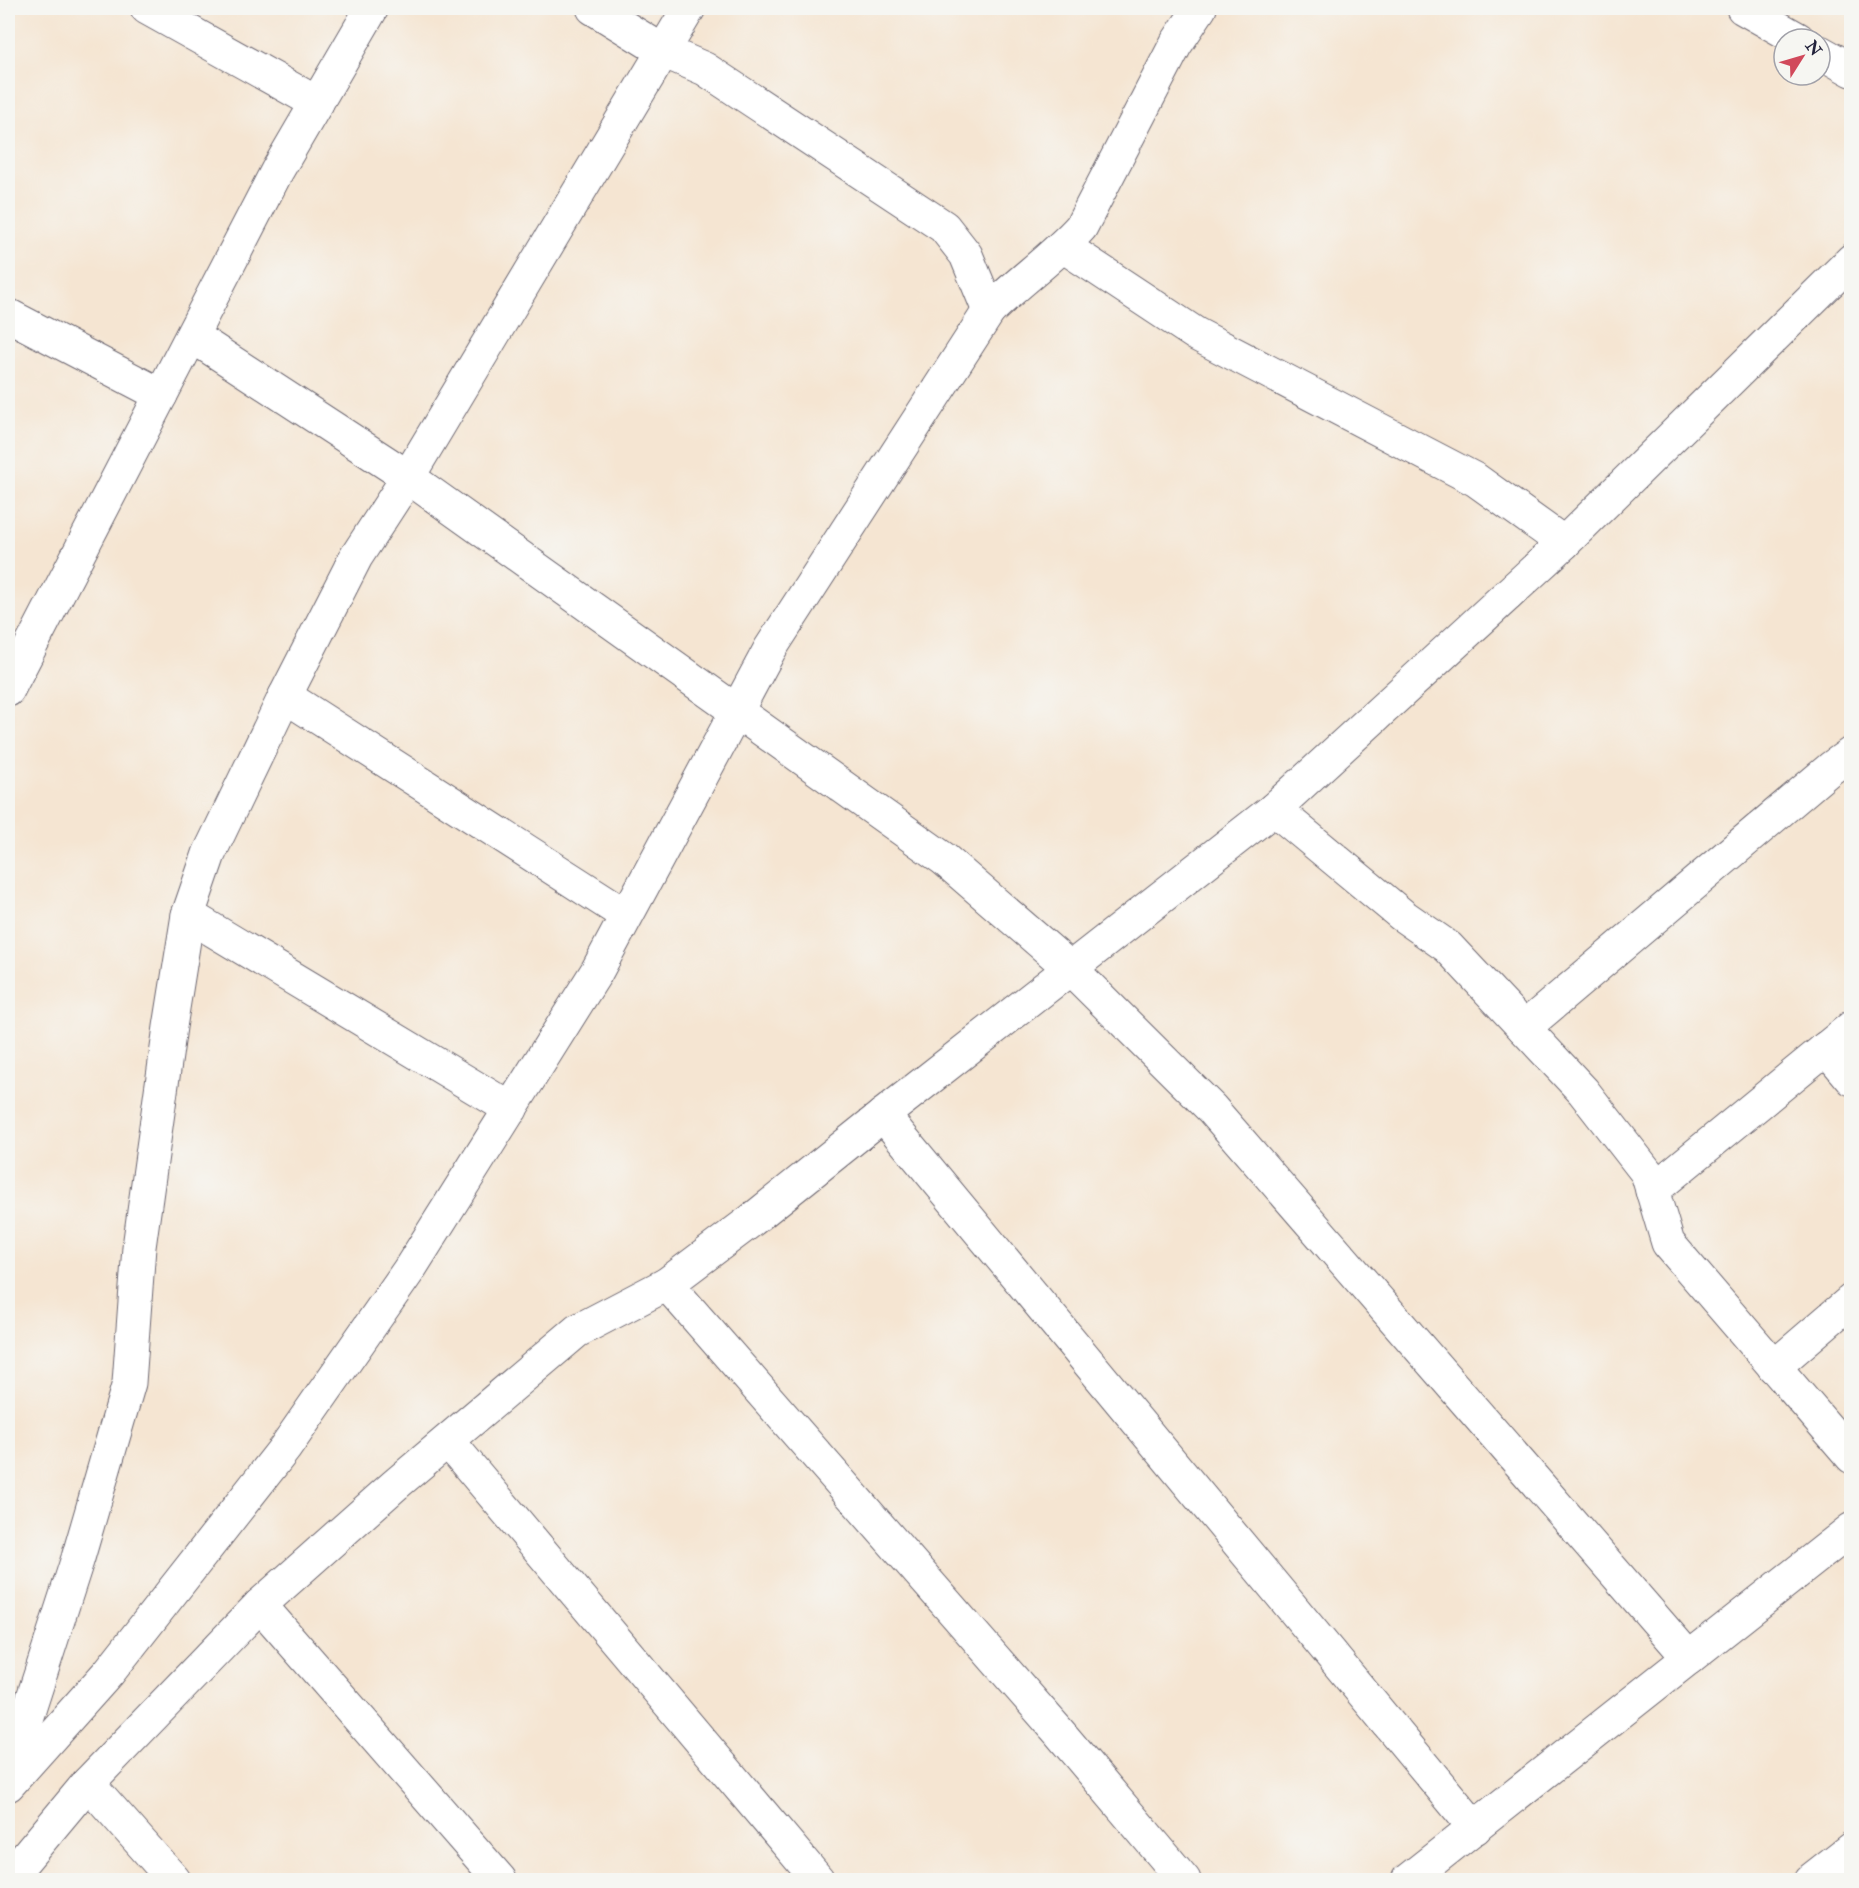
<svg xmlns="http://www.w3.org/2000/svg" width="1859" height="1888" viewBox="0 0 1859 1888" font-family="'IM FELL Double Pica',serif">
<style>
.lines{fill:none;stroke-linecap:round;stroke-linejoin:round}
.minor-casing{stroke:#6c6670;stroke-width:35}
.minor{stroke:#fff;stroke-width:33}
</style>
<rect width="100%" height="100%" fill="#f6f6f2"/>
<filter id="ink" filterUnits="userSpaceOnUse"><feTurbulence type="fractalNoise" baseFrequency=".0167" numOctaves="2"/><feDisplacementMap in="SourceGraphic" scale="12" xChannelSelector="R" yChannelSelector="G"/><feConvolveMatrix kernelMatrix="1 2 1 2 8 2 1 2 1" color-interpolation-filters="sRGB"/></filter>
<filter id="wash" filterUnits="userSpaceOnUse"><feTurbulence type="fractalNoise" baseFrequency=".008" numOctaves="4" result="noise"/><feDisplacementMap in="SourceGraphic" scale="24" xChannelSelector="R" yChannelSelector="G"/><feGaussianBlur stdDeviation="1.35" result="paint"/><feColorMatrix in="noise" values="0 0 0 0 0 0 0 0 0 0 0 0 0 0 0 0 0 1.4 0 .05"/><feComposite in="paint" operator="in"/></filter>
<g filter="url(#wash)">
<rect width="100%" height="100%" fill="#f5e5d2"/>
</g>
<g filter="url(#ink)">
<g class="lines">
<defs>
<g id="minor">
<polyline points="147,8 317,103"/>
<polyline points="593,8 663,51 705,69 944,227 966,255 989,311"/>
<polyline points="1743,8 1798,39"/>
<polyline points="1820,52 1852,70"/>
<polyline points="1063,246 1196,334 1476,480 1564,543"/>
<polyline points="8,315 161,395"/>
<polyline points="192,336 408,477 944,859 1070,968 1212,1109 1689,1658"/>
<polyline points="8,690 277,171 372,8"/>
<polyline points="285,696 626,915"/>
<polyline points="1274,809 1402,915 1448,947 1583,1091 1647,1173 1668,1243 1852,1457"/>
<polyline points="188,915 511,1109"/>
<polyline points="1524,1028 1831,768 1852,753"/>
<polyline points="1826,1048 1852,1079"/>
<polyline points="883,1115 1475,1828"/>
<polyline points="1652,1191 1852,1027"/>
<polyline points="667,1284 1058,1731 1184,1880"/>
<polyline points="1774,1367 1852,1300"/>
<polyline points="448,1441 818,1880"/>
<polyline points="260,1605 500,1880"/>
<polyline points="8,1775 78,1558 129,1383 139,1247 170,1027 188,915 209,854 285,696 356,557 408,477 689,8"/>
<polyline points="88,1783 174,1880"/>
<path d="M 8,1785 L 109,1672 L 285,1448 L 409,1270 L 597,971 L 770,649 L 989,311 C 1019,281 1053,258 1081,227 L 1176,44 L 1200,8"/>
<polyline points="8,1879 88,1783 260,1605 395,1485 577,1331 667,1284 752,1220 883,1115 1274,809 1564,543 1852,260"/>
<polyline points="1408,1880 1852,1529"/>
<polyline points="1811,1880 1852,1848"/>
</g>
</defs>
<use href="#minor" class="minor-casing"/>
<use href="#minor" class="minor"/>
</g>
</g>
<rect width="1859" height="1888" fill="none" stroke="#f6f6f2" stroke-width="30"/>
<g transform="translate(1802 57) rotate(53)"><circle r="28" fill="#f6f6f2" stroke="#a1a1a9" stroke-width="1.5"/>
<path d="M0-4.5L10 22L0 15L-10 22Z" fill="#d1495b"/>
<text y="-9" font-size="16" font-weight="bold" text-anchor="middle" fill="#22223b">N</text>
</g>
</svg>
